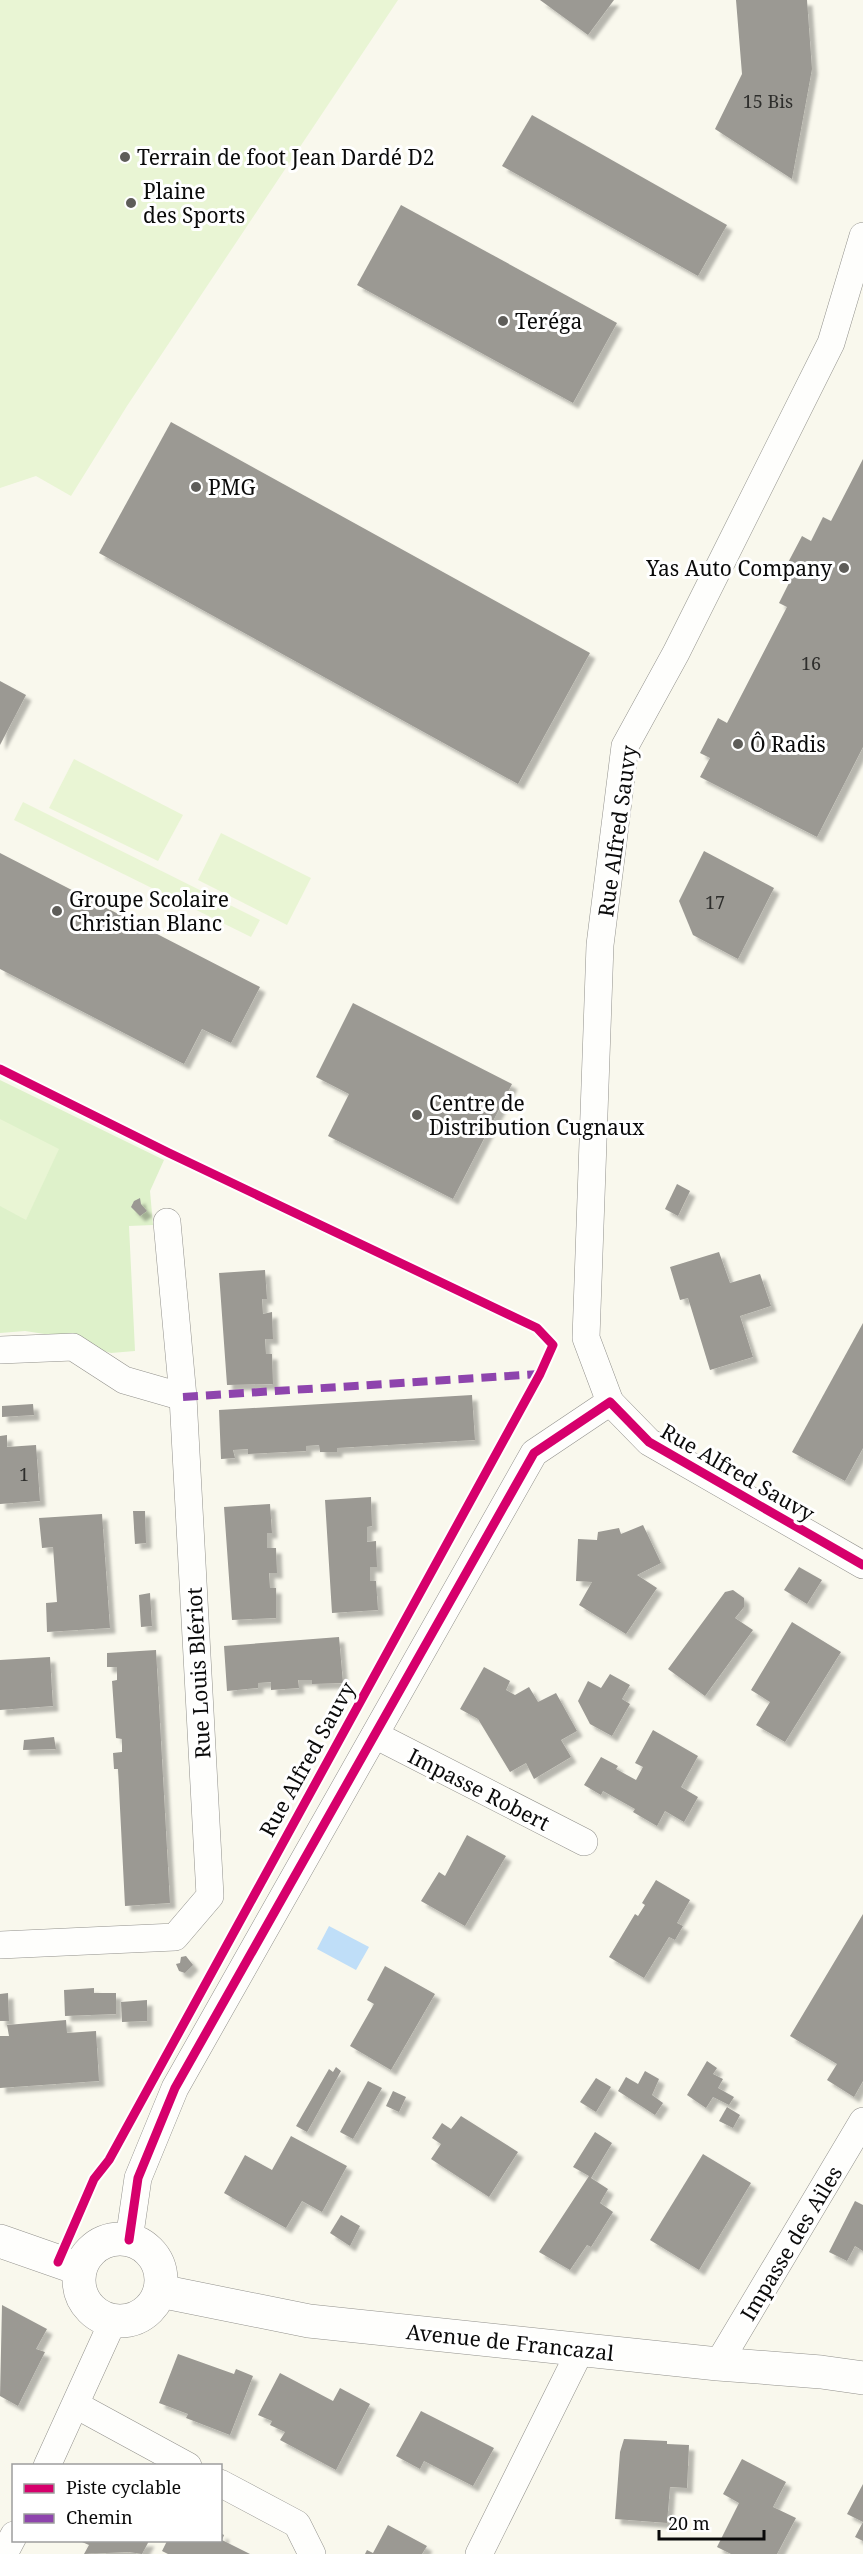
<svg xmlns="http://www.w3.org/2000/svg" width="863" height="2554" viewBox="0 0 863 2554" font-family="'Noto Serif',serif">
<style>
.green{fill:#def1ca}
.pitch{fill:#e9f5d4}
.water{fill:#bfdef8}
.building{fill:#9b9993;filter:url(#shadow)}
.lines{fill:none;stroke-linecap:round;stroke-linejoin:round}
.minor-casing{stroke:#92918c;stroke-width:28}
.tertiary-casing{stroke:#92918c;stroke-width:34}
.minor{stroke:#fefefc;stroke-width:27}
.tertiary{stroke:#fefefc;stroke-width:33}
.quiet{stroke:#8e44ad;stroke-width:8;stroke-dasharray:15 8;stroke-linecap:butt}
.cycleway-casing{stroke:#fff;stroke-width:13}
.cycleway{stroke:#d6006c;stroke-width:9}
.poi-dot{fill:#5e5d59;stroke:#fff;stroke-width:2}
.labels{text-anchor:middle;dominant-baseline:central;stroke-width:6;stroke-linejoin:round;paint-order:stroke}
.number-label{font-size:18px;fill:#2e2e2c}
.poi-label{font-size:21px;fill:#0a0a0a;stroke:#fff;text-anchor:start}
.street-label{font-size:21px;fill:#0a0a0a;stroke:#fff}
</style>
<defs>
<filter id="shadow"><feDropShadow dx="5.5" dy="5.5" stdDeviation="1.5" flood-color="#0004"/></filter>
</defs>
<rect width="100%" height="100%" fill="#f9f8ed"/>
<polygon class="green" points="0,1080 164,1160 150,1191 153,1225 129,1226 135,1351 111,1353 51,1335 25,1331 0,1333"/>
<g class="pitch">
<polygon points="0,0 398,0 127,406 71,496 36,476 0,488"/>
<polygon points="74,759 183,815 158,861 49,808"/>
<polygon points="23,802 260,920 251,937 14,820"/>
<polygon points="221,833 311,878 287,925 198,880"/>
<polygon points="0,1119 59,1149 26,1220 0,1206"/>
</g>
<polygon class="water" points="329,1926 369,1947 356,1970 317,1949"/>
<g class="building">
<polygon points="540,0 614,0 588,35"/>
<polygon points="736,0 807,0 812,69 792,179 715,129 742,74"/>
<polygon points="532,115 727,225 698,276 502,166"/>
<polygon points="401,205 617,323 573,403 357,285"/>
<polygon points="171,422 590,653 518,784 99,553"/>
<polygon points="863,459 863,747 817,837 700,777 710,758 700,753 718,718 727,723 787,607 779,603 791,579 782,574 802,536 811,541 823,517 831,521"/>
<polygon points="0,681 26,695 0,745"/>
<polygon points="704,851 774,888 738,959 693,935 679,901"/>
<polygon points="0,853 260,987 231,1043 202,1029 184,1064 0,969"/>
<polygon points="353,1003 512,1084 453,1199 328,1136 349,1094 316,1077"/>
<polygon points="677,1184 690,1191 678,1216 665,1209"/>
<polygon points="140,1198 141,1204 147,1211 140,1216 131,1207 134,1201"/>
<polygon points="719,1252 730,1283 760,1274 771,1306 740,1316 753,1357 710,1370 688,1298 680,1300 670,1267"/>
<polygon points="265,1270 267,1299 262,1299 263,1314 272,1312 273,1339 265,1339 266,1354 272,1354 273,1384 227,1385 219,1273"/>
<polygon points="863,1323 863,1448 845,1481 792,1452"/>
<polygon points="472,1395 475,1440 337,1448 337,1452 320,1452 319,1445 306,1446 306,1451 248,1454 248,1449 233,1450 235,1458 221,1459 219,1410"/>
<polygon points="33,1404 34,1415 2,1417 2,1406"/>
<polygon points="7,1435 7,1447 36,1445 40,1501 0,1504 0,1436"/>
<polygon points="371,1497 372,1526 367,1527 367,1542 376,1541 377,1567 370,1567 370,1581 376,1581 378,1610 332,1613 325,1500"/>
<polygon points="270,1504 272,1533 267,1533 267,1548 276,1548 277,1573 269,1573 270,1588 276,1588 276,1618 232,1620 224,1507"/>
<polygon points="133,1511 145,1511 146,1543 135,1544"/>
<polygon points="102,1514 110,1628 47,1632 46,1603 57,1602 53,1547 42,1548 39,1518"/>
<polygon points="643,1525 661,1563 637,1575 657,1588 626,1634 579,1605 592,1582 576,1581 578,1539 597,1540 598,1532 619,1528 621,1534"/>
<polygon points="799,1567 822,1580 807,1604 784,1590"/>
<polygon points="733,1590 744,1598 744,1607 735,1618 753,1630 705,1696 668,1669 725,1592"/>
<polygon points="150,1593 152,1626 141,1627 139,1595"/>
<polygon points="792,1622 841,1652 785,1742 756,1725 770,1702 751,1690"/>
<polygon points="339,1637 343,1683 312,1684 312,1680 298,1680 299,1688 271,1690 271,1682 258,1683 258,1688 227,1691 224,1646"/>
<polygon points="156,1650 170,1903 125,1906 118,1769 114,1769 113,1753 122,1752 122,1739 116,1738 112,1681 117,1680 117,1667 107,1667 107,1653"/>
<polygon points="50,1657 53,1706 0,1710 0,1660"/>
<polygon points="484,1667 510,1681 506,1690 515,1695 529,1687 538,1702 556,1693 577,1731 561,1740 571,1757 534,1779 526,1763 510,1772 478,1719 460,1709"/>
<polygon points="610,1674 630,1685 622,1699 630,1704 612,1736 590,1724 578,1701 588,1681 601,1688"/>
<polygon points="653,1730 698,1756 681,1787 698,1797 684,1822 665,1811 657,1826 633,1812 635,1809 603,1791 601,1795 584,1785 601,1757 618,1766 616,1769 636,1780 643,1767 635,1763"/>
<polygon points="54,1737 56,1749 23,1750 24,1740"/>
<polygon points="467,1835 506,1856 465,1926 421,1901 439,1872 445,1876"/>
<polygon points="656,1880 690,1900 677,1923 683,1926 675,1940 669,1937 644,1978 609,1957 635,1914 638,1916 645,1905 642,1903"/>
<polygon points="863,1914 863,2081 854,2097 827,2080 837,2064 790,2036"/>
<polygon points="186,1956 193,1965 185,1973 179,1971 176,1964 180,1963 181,1957"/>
<polygon points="385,1966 435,1994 391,2070 350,2046 374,2004 367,2000"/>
<polygon points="94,1988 94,1993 116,1993 116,2014 65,2016 64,1990"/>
<polygon points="8,1993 9,2021 0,2021 0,1994"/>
<polygon points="147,2000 147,2021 122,2022 121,2002"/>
<polygon points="66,2020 67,2033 96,2031 99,2081 0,2088 0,2036 9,2036 7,2025"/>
<polygon points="707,2061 717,2068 713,2074 723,2079 718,2088 734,2097 729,2105 713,2097 706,2108 687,2095"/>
<polygon points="336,2067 341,2071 307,2132 296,2126 329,2069 333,2072"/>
<polygon points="645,2071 659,2079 652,2095 663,2103 655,2115 618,2091 626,2077 638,2084"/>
<polygon points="596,2078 611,2087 596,2112 580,2102"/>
<polygon points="368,2081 382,2088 353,2139 340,2132"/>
<polygon points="393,2091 406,2097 399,2112 386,2106"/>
<polygon points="727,2107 740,2115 733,2128 719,2121"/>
<polygon points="461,2116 518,2152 489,2197 431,2159 441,2144 432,2138 442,2123 451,2129"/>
<polygon points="595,2132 612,2143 591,2178 608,2189 600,2203 613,2212 591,2247 587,2245 570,2270 539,2252 589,2176 573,2167"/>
<polygon points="291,2136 347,2166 322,2212 302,2201 286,2228 224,2193 245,2155 272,2170"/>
<polygon points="703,2154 751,2183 699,2270 650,2240"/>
<polygon points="855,2201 863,2205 863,2251 855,2246 847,2261 829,2252"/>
<polygon points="341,2215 360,2226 350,2246 330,2233"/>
<polygon points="2,2305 47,2329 36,2349 45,2352 18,2406 0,2396"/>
<polygon points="178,2354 234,2374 236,2369 253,2376 230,2435 186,2418 188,2414 159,2403"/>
<polygon points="280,2373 333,2401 340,2388 370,2404 336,2470 280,2440 285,2432 270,2425 272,2421 258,2415"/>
<polygon points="421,2411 494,2448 473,2486 424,2461 420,2469 396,2456"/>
<polygon points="624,2439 667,2441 667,2444 689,2445 687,2488 670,2487 667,2523 615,2519 620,2452"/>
<polygon points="742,2459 786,2482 773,2507 796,2518 777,2554 731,2554 717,2547 739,2503 723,2494"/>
<polygon points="863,2484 863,2541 855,2537 863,2522 847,2514"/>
<polygon points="388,2525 427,2546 422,2554 365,2554 367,2550 373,2553"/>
<polygon points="220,2533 224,2535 222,2540 250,2554 168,2554 162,2551 167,2541 220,2541"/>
<polygon points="82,2541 149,2541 142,2554 129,2552 84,2554 89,2545 82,2542"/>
</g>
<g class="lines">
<defs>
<g id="minor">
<polyline points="0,1350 73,1347 124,1380 183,1397"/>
<polyline points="610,1402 586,1338 600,945 625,746 676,653 831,343 863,236"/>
<polyline points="375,1735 584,1842"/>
<polyline points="0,1945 175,1937 210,1896 183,1397 167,1222"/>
<polyline points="129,2240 138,2178 175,2088 534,1453 610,1402 649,1442 863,1565"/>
<polyline points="718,2364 863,2121"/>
<polyline points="76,2405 188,2466"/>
<polyline points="47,2466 113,2321"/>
<polyline points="220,2483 297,2524 312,2554"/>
<polyline points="4,2554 14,2535"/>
<polyline points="479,2554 581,2349"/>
</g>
<g id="tertiary">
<circle cx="120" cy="2280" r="41"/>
<polyline points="0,2241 80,2269"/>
<polyline points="160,2291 309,2321 718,2364 821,2372 863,2378"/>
</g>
</defs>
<use href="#minor" class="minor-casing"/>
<use href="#tertiary" class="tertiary-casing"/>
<use href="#minor" class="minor"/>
<use href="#tertiary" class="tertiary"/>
<polyline class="quiet" points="183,1397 540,1374"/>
<defs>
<g id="cycleway">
<polyline points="0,1069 169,1153 537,1328 553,1345 540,1374 109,2160 94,2179 58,2262"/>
<polyline points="129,2240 138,2178 175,2088 534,1453 610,1402 649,1442 863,1565"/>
</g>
</defs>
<use href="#cycleway" class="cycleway-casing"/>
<use href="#cycleway" class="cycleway"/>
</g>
<g class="poi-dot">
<circle cx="125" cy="157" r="6"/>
<circle cx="131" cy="203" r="6"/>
<circle cx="503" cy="321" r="6"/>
<circle cx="196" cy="487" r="6"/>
<circle cx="844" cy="568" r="6"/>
<circle cx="738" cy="744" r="6"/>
<circle cx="57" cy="911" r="6"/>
<circle cx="417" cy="1115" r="6"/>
</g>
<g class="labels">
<g class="number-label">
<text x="768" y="101">15 Bis</text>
<text x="811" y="663">16</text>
<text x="715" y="902">17</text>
<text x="24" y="1474">1</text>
</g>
<g class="poi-label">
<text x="137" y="157">Terrain de foot Jean Dardé D2</text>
<text x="143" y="191">Plaine<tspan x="143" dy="24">des Sports</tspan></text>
<text x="515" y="321">Teréga</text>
<text x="208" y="487">PMG</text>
<text x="832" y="568" text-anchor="end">Yas Auto Company</text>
<text x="750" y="744">Ô Radis</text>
<text x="69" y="899">Groupe Scolaire<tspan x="69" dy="24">Christian Blanc</tspan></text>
<text x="429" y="1103">Centre de<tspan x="429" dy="24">Distribution Cugnaux</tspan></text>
</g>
<g class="street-label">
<text transform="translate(617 831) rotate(-82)">Rue Alfred Sauvy</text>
<text transform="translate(738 1472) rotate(30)">Rue Alfred Sauvy</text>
<text transform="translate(198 1673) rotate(-93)">Rue Louis Blériot</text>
<text transform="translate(307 1759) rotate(-61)">Rue Alfred Sauvy</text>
<text transform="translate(479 1789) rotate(27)">Impasse Robert</text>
<text transform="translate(791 2243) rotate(-59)">Impasse des Ailes</text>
<text transform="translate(510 2342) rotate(6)">Avenue de Francazal</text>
</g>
</g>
<rect x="12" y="2464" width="210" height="78" fill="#ffffff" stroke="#9d9d9d" stroke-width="1.5"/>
<rect x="24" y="2484" width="30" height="9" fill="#d6006c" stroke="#9d9d9d" stroke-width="1.5"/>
<text x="66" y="2494" font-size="18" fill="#0a0a0a">Piste cyclable</text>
<rect x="24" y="2514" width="30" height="9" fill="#8e44ad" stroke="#9d9d9d" stroke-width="1.5"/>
<text x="66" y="2524" font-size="18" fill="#0a0a0a">Chemin</text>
<path d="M659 2530v9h105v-9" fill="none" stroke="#0a0a0a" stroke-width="3"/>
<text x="668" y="2530" font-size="18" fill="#0a0a0a" stroke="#ffffff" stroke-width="4.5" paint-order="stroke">20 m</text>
</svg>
